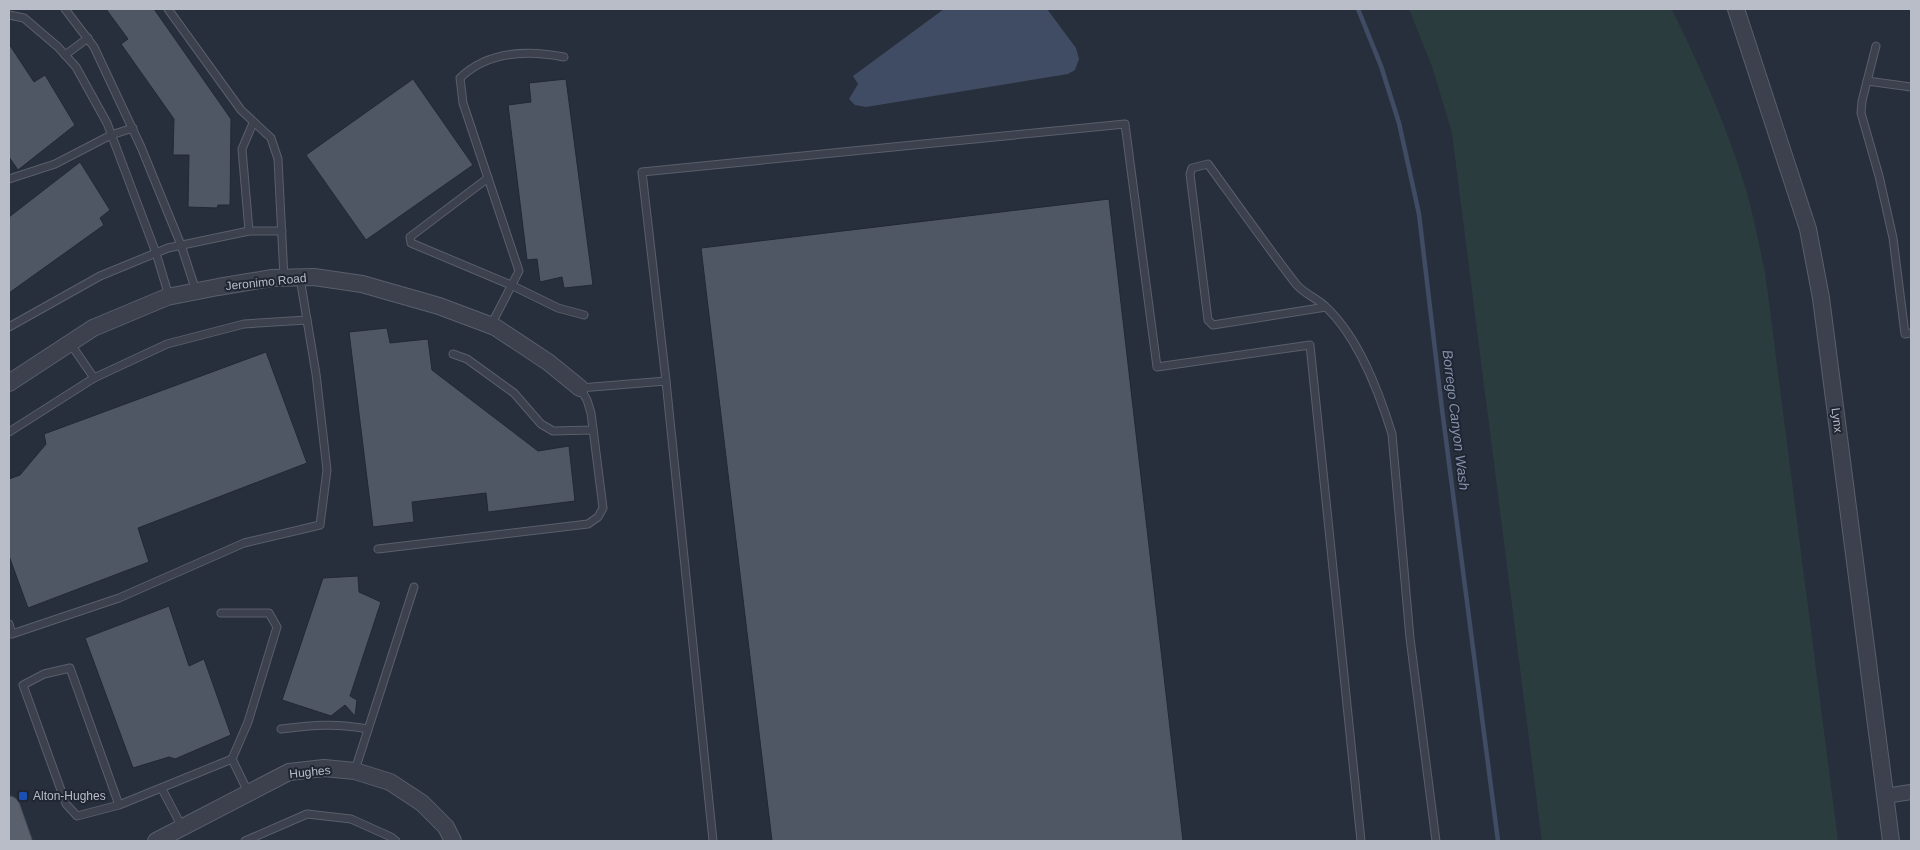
<svg xmlns="http://www.w3.org/2000/svg" width="1920" height="850" viewBox="0 0 1920 850" font-family="Arial,sans-serif">
<style>
.green{fill:#2b3c3e}
.water{fill:#404c63}
.lines{fill:none;stroke-linecap:round;stroke-linejoin:round}
.stream{stroke:#404c63;stroke-width:4.5}
.building{fill:#4f5765;stroke:#222834}
.service-casing{stroke:#595f6b;stroke-width:9}
.minor-casing{stroke:#595f6b;stroke-width:16}
.tertiary-casing{stroke:#595f6b;stroke-width:18}
.primary-casing{stroke:#454a56;stroke-width:23}
.service{stroke:#3c414d;stroke-width:7}
.minor{stroke:#3c414d;stroke-width:14}
.tertiary{stroke:#3c414d;stroke-width:16}
.primary{stroke:#5a606c;stroke-width:21}
.transit-dot{fill:#1a4fb4;stroke:#202632;stroke-width:2}
.labels{text-anchor:middle;dominant-baseline:central;stroke-width:4;stroke-linejoin:round;paint-order:stroke}
.street-label{font-size:12px;fill:#b8bdc8;stroke:#202632}
.poi-label{font-size:12px;fill:#b8bdc8;stroke:#202632;text-anchor:start}
.water-label{font-size:14px;font-style:italic;fill:#8391ab;stroke:#202632}
</style>
<rect width="100%" height="100%" fill="#282f3c"/>
<path class="green" d="M 1409,9 L 1671,9 L 1675,16 C 1703,73 1728,129 1746,190 C 1754,217 1759,245 1765,272 L 1838,841 L 1542,841 L 1452,133 L 1433,69 Z"/>
<polygon class="water" points="944,9 1047,9 1076,48 1079,59 1075,70 1068,74 866,107 855,105 849,99 858,84 853,76"/>
<g class="lines">
<polyline class="stream" points="1358,9 1381,66 1399,123 1419,214 1442,409 1498,841"/>
</g>
<g class="building">
<polygon points="106,9 154,9 231,119 230,205 218,205 217,208 188,207 189,155 173,155 174,119 121,44 128,39"/>
<polygon points="9,44 34,82 45,75 75,125 18,170 9,157"/>
<polygon points="413,79 473,165 366,240 306,155"/>
<polygon points="566,79 593,285 564,288 562,277 540,282 537,259 527,260 508,105 531,102 529,83"/>
<polygon points="80,162 110,210 100,218 104,225 9,293 9,217"/>
<polygon points="1109,199 1183,841 772,841 701,248"/>
<polygon points="387,328 390,343 428,339 432,370 538,451 569,446 575,501 488,512 486,493 412,502 414,522 373,527 349,332"/>
<polygon points="266,352 307,463 138,528 149,562 28,608 9,556 9,479 20,475 46,444 44,434"/>
<polygon points="358,576 359,592 381,602 350,696 357,700 355,716 345,705 331,716 282,700 323,578"/>
<polygon points="169,606 189,666 204,659 231,735 175,759 169,757 133,768 85,638"/>
</g>
<g class="lines">
<defs>
<g id="service">
<polyline points="65,9 94,47 141,147 181,245 196,291"/>
<polyline points="168,9 241,110 271,138 278,159 284,278"/>
<polyline points="9,15 24,18 58,47 76,67 107,123 156,253 169,296"/>
<polyline points="1876,46 1862,101 1861,113 1879,176 1893,238 1905,334 1911,333"/>
<polyline points="65,55 88,38"/>
<path d="M 564,57 C 528,50 488,51 460,78 L 463,103 L 488,178 L 410,237 L 411,243 L 511,285 L 558,308 L 584,315"/>
<polyline points="1867,81 1911,87"/>
<polyline points="488,178 519,271 491,325"/>
<polyline points="9,179 55,164 111,135 133,128"/>
<polyline points="249,231 242,149 253,123"/>
<path d="M 1326,307 L 1213,325 L 1208,320 L 1190,174 L 1192,168 L 1208,164 C 1237,204 1266,245 1296,284 C 1304,294 1317,298 1326,307 C 1359,338 1379,392 1392,434 L 1410,638 L 1436,841"/>
<polyline points="9,327 100,276 168,248 249,231 282,231"/>
<polyline points="453,354 467,359 514,393 541,424 553,431 593,430"/>
<polyline points="94,378 167,344 244,324 307,320"/>
<polyline points="666,381 642,172 1125,124 1157,367 1310,345 1361,841"/>
<polyline points="9,432 94,378 70,343"/>
<polyline points="378,549 588,524 598,517 603,508 591,413 587,400 580,388 666,381 713,841"/>
<polyline points="221,613 269,613 277,627 248,722 232,759 248,792"/>
<polyline points="9,624 12,634 119,598 244,543 320,525 327,470 316,374 300,278"/>
<path d="M 281,729 C 314,725 336,723 368,729"/>
<polyline points="355,770 414,587"/>
<polyline points="162,789 182,827"/>
<polyline points="119,805 70,668 44,674 23,685 66,804 77,816 119,805 232,759"/>
<polyline points="245,841 307,814 351,819 391,837 396,841"/>
</g>
<polyline id="minor" points="1885,796 1911,792"/>
<g id="tertiary">
<polyline points="1736,9 1808,229 1821,298 1891,841"/>
<polyline points="9,383 93,328 167,297 218,287 272,278 314,277 362,284 439,306 495,327 548,362 580,388"/>
<polyline points="156,841 289,772 324,768 355,771 390,782 422,803 446,827 453,841"/>
</g>
<polyline id="primary" points="9,807 21,841"/>
</defs>
<use href="#service" class="service-casing"/>
<use href="#minor" class="minor-casing"/>
<use href="#tertiary" class="tertiary-casing"/>
<use href="#primary" class="primary-casing"/>
<use href="#service" class="service"/>
<use href="#minor" class="minor"/>
<use href="#tertiary" class="tertiary"/>
<use href="#primary" class="primary"/>
</g>
<rect class="transit-dot" x="18" y="791" width="10" height="10" rx="2.5"/>
<g class="labels">
<g class="street-label">
<text transform="translate(266 282) rotate(-6)">Jeronimo Road</text>
<text transform="translate(1837 420) rotate(83)">Lynx</text>
<text transform="translate(310 772) rotate(-6)">Hughes</text>
</g>
<g class="poi-label">
<text x="33" y="796">Alton-Hughes</text>
</g>
<g class="water-label">
<text transform="translate(1456 420) rotate(83)">Borrego Canyon Wash</text>
</g>
</g>
<rect width="1920" height="850" fill="none" stroke="#b8bdc8" stroke-width="20"/>
</svg>
